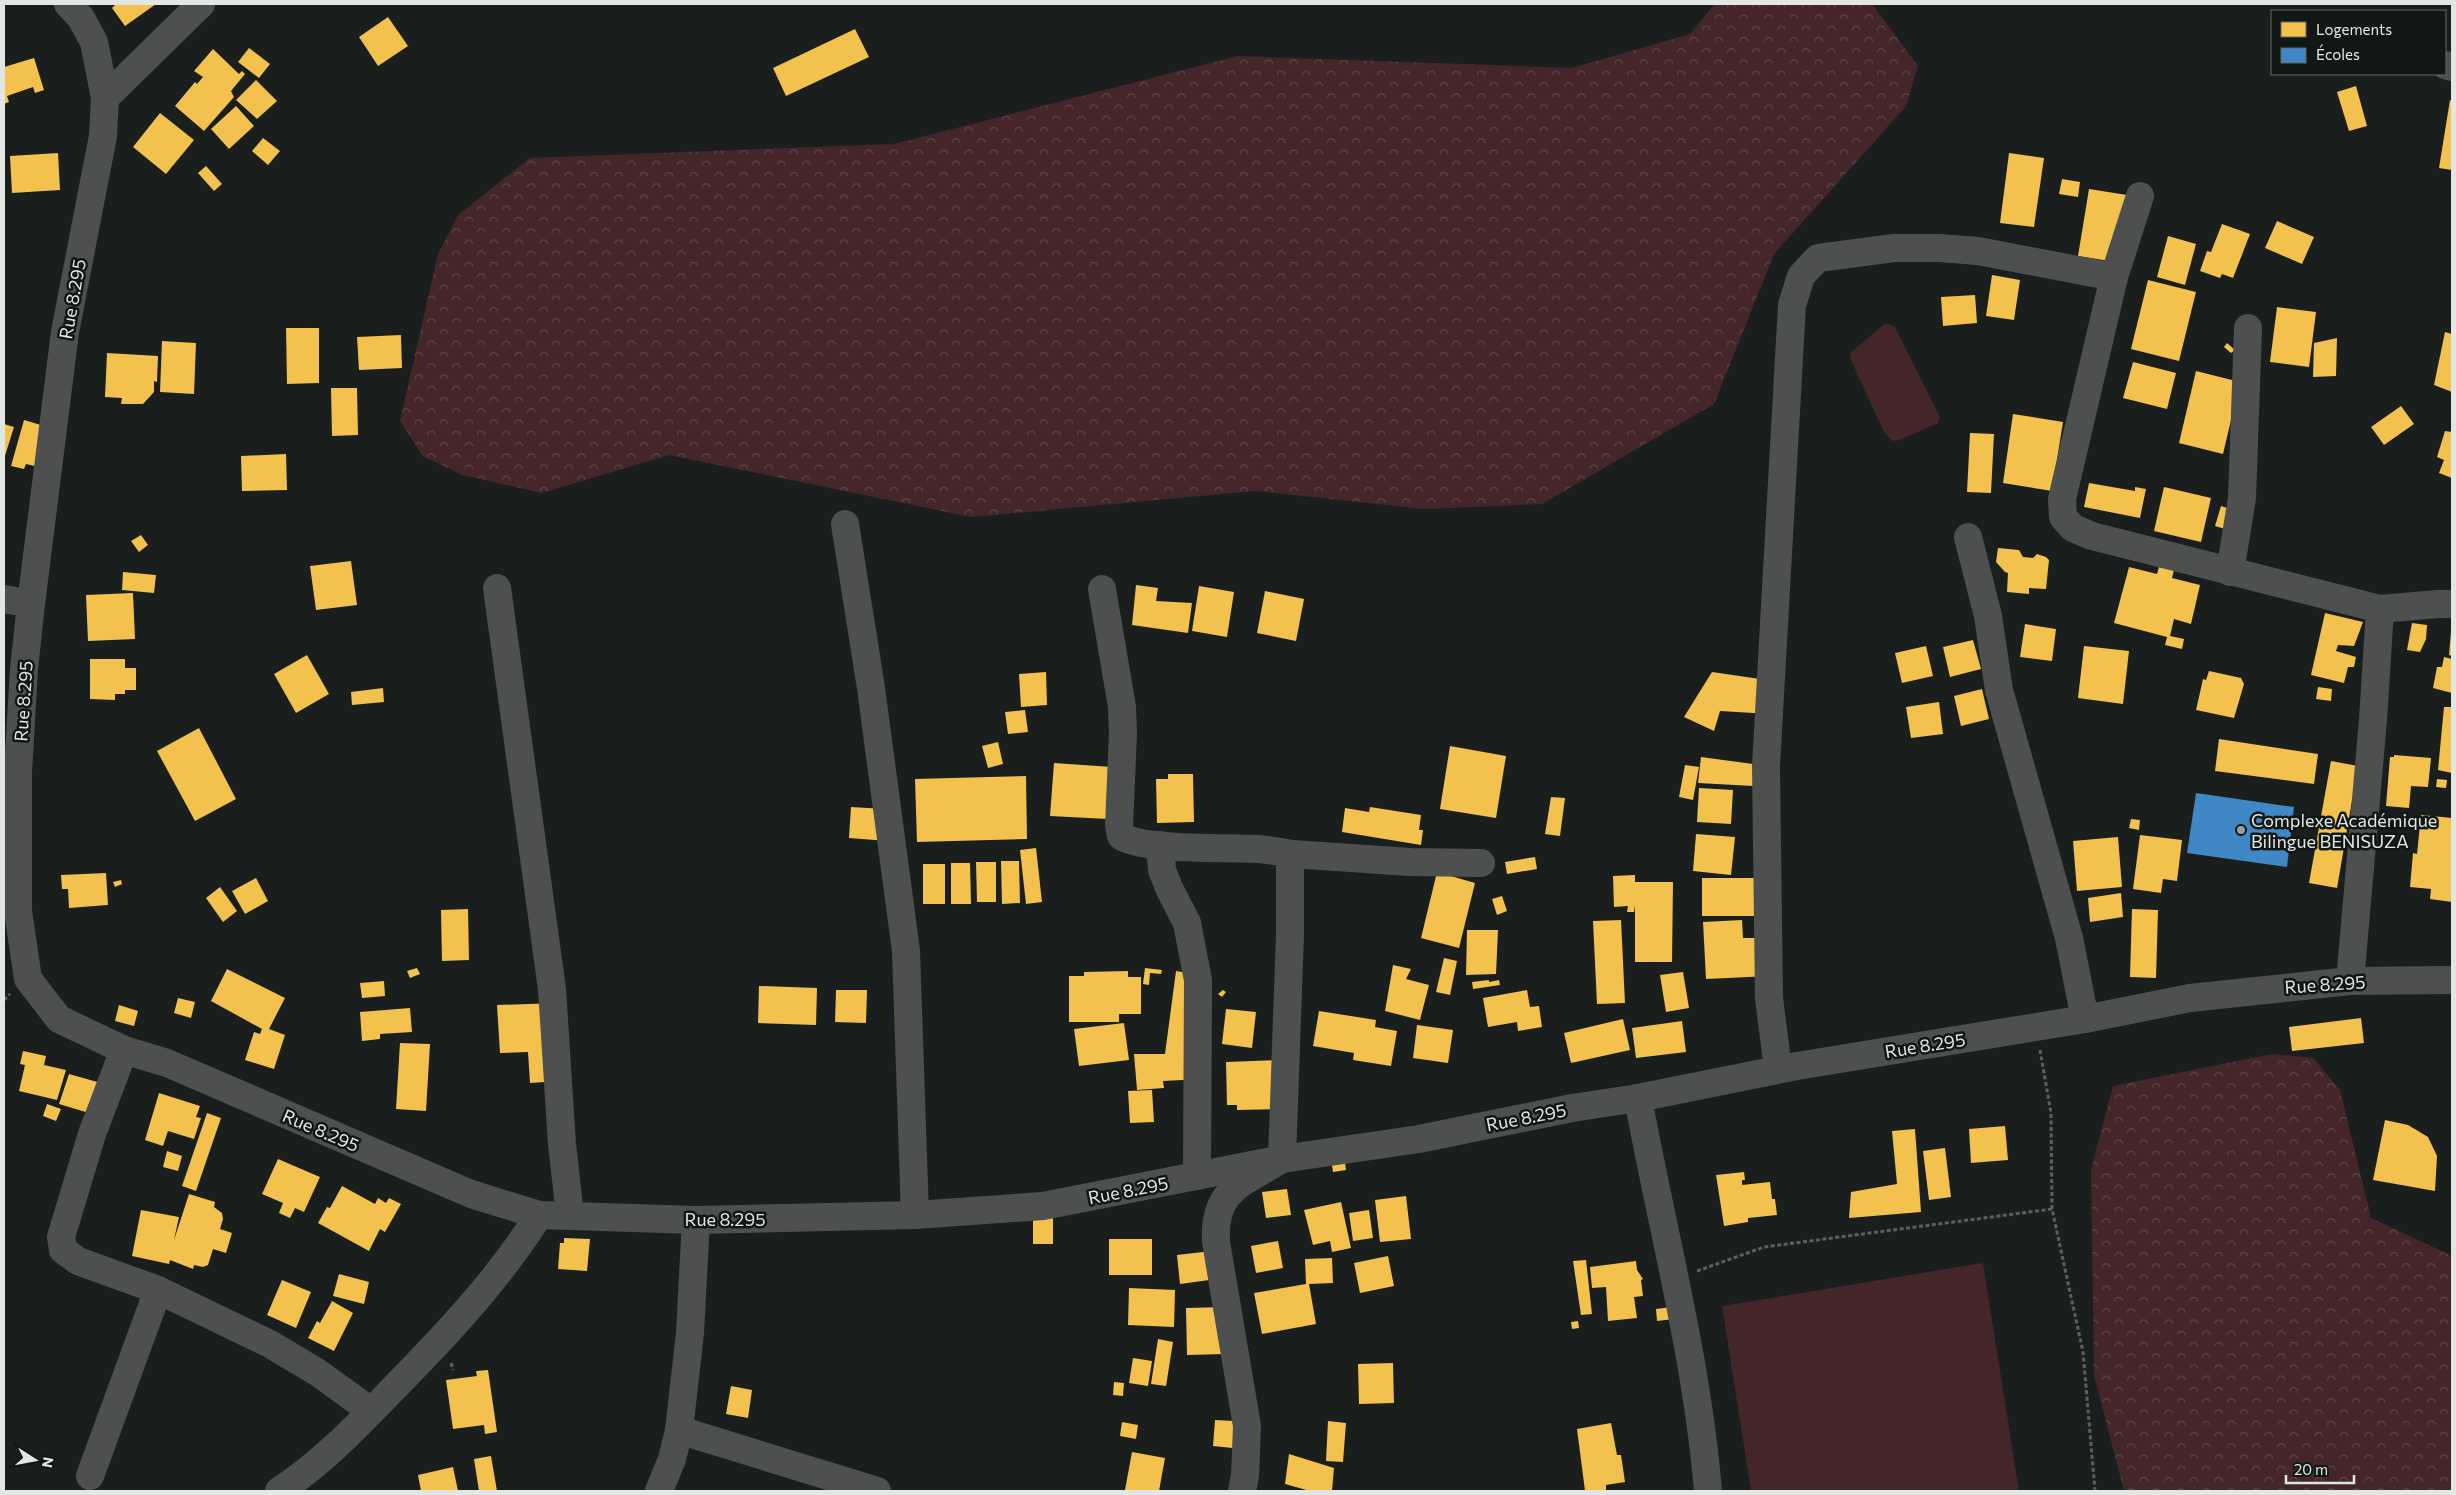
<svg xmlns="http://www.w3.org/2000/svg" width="2456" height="1495" viewBox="0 0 2456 1495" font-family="Commissioner,sans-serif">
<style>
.grass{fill:#442628}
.forest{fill:url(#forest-crowns)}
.homes{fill:#f2c14e}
.schools{fill:#3f88c5}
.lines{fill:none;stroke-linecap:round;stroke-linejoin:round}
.path{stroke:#5d5f5e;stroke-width:3;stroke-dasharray:4 2.5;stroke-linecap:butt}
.minor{stroke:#4e504f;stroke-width:28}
.poi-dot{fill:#9ca19e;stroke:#101714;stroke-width:2}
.labels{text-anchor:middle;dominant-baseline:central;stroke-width:5;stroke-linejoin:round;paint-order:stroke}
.street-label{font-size:18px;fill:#e2e7e4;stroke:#101714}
.poi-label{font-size:18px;fill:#e2e7e4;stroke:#101714;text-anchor:start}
</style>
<defs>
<pattern id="forest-crowns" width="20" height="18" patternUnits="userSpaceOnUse" patternTransform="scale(1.25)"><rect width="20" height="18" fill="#442628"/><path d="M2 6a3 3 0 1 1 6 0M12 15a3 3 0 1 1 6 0" fill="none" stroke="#5f4647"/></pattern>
</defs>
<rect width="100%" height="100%" fill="#1a1f1d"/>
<g class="grass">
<polygon points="1886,323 1895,327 1940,417 1938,423 1902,439 1893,441 1885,434 1850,358 1851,352"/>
<polygon points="1983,1263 2019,1491 1751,1491 1722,1306"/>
</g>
<g class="forest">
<polygon points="1715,4 1872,4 1918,66 1906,106 1774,254 1714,404 1542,504 1424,509 1255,491 971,517 669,455 542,493 462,475 423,456 400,421 438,254 458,215 530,158 894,144 1238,56 1572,68 1690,34"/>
<polygon points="2272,1054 2313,1058 2340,1090 2371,1218 2448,1254 2452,1258 2452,1491 2124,1491 2094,1375 2091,1170 2113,1086"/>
</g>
<g class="homes">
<polygon points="116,4 156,4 125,26 112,8"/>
<polygon points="388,17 408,46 378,66 359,37"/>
<polygon points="855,29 869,57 786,96 773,68"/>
<polygon points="249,48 270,64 259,78 238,62"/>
<polygon points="213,49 239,74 242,71 245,74 231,91 234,97 204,131 175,106 195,82 197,84 203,77 194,71"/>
<polygon points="34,58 44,90 35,93 33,87 7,96 9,102 4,104 4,67"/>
<polygon points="256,80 277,101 257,119 236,100"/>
<polygon points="2356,86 2367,126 2349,131 2337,92"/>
<polygon points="2450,100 2452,101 2452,170 2439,168"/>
<polygon points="236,106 254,126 229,149 211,129"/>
<polygon points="160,113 194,140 166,174 133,147"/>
<polygon points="263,138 280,151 268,165 252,151"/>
<polygon points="58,153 60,190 12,193 10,156"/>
<polygon points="2009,153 2044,158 2034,227 2000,223"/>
<polygon points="206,166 222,184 214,191 198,173"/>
<polygon points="2062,179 2080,182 2078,197 2059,194"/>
<polygon points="2089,189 2127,195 2116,262 2078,256"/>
<polygon points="2277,221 2314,237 2302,264 2265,248"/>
<polygon points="2222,224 2250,234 2233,278 2222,274 2220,278 2200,271 2207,251 2211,252"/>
<polygon points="2168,236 2196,244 2185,285 2157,277"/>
<polygon points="1992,275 2020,280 2014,320 1986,316"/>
<polygon points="2148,280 2196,292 2179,361 2131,349"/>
<polygon points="1975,295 1977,323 1943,326 1941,297"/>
<polygon points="2277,307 2316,312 2309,367 2270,362"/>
<polygon points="286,328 319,328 319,383 287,384"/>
<polygon points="2445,332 2452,334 2452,392 2434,385"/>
<polygon points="401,335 402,368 359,370 357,337"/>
<polygon points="2337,338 2336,376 2313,377 2314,343"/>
<polygon points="162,341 196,343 194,394 160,392"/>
<polygon points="2227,343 2235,350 2231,353 2224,347"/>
<polygon points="107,353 158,356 157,382 154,381 154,392 143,404 121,404 122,398 105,397"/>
<polygon points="2133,362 2176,373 2167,409 2123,398"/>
<polygon points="2196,371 2240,382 2223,454 2179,443"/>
<polygon points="331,388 357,388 358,435 332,436"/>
<polygon points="2401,406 2414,424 2384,445 2371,427"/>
<polygon points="2013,414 2063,422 2052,491 2003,483"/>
<polygon points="24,420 51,428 39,467 26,464 24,469 11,466"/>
<polygon points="4,424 14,427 4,459"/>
<polygon points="2445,431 2452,432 2452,478 2439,473 2444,460 2437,457"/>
<polygon points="1970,433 1994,434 1991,493 1967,492"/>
<polygon points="286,454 287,490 242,491 241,456"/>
<polygon points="2089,483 2135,491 2135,487 2146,489 2140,518 2084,507"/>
<polygon points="2164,487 2211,498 2201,542 2154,531"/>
<polygon points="2221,506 2230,509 2225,529 2215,526"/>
<polygon points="141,535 148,545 139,552 131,541"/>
<polygon points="1998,548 2019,550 2023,557 2033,558 2037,554 2046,557 2049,560 2046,589 2029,588 2029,594 2007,592 2008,573 2005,572 1996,562"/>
<polygon points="351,561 357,605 316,610 310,566"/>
<polygon points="2129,567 2157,574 2159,567 2174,570 2172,578 2200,585 2191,624 2174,619 2170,636 2184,639 2182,649 2165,645 2167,637 2114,623"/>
<polygon points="123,572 156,575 154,593 122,590"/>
<polygon points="1136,585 1158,588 1156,601 1192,603 1188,633 1132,625"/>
<polygon points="1199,586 1234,592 1227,637 1192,631"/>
<polygon points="1265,591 1304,599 1296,641 1257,633"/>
<polygon points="133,593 135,639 88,641 86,595"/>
<polygon points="2325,613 2363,622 2354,646 2338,645 2336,651 2356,657 2354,667 2348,667 2344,683 2311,675"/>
<polygon points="2412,623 2427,625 2426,639 2420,652 2407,650"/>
<polygon points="2025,624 2056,629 2052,661 2020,657"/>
<polygon points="2451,632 2452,632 2452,656 2449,655"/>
<polygon points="1973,640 1981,669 1950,677 1943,647"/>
<polygon points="1926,646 1933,676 1902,683 1895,653"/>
<polygon points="2084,646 2129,651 2123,704 2078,698"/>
<polygon points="307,655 329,694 296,713 274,674"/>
<polygon points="2444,657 2452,659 2452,693 2433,688 2437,667 2442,667"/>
<polygon points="90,659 125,659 125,668 136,668 136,690 125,690 125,694 115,694 115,700 90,699"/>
<polygon points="2209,671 2241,678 2244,684 2234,718 2196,710 2203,679 2206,680"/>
<polygon points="1046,672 1047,705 1021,707 1019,674"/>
<polygon points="1712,672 1774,681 1770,714 1720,711 1714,731 1684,717"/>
<polygon points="2318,687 2332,689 2331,701 2316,699"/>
<polygon points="383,688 384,702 352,705 351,692"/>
<polygon points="1982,689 1989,719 1961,726 1954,696"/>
<polygon points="1939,702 1943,734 1911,738 1906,707"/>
<polygon points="2444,707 2452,707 2452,773 2438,770"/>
<polygon points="1025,710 1028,732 1008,734 1005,712"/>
<polygon points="199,728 236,799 195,821 157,751"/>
<polygon points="2219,739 2318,754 2314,784 2215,771"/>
<polygon points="998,742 1003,764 988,768 982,746"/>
<polygon points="1450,746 1506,756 1496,818 1440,809"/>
<polygon points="2394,755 2431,758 2428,787 2411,786 2409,808 2386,806 2390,757 2394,757"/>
<polygon points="1701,757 1753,764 1753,786 1698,783"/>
<polygon points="2331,761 2358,766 2337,888 2309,883"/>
<polygon points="1054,763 1112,767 1108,819 1050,816"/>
<polygon points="1685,765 1699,767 1693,800 1679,797"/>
<polygon points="1168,774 1193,774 1194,822 1157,823 1156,779 1168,779"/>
<polygon points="1026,776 1027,839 917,842 915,779"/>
<polygon points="2437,779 2447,780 2446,788 2436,787"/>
<polygon points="1699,788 1733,790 1731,824 1697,822"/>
<polygon points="1551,797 1565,798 1560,836 1545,834"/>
<polygon points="851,807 885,809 888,841 849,838"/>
<polygon points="1370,807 1421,815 1419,830 1423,830 1421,845 1342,832 1345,808 1369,812"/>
<polygon points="2421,815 2452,818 2452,902 2430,899 2431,889 2410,887 2413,853 2417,854"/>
<polygon points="2131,819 2140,820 2139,830 2129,828"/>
<polygon points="1696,834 1735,837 1731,875 1693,871"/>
<polygon points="2140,835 2182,840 2177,881 2163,879 2161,893 2133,889"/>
<polygon points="2118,837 2122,887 2077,891 2073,841"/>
<polygon points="1036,848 1042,902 1026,904 1020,850"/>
<polygon points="1535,857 1537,869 1507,874 1505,862"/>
<polygon points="1001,861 1019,861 1020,903 1002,904"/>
<polygon points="976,862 996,862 996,902 977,902"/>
<polygon points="951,863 970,863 971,904 951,904"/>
<rect x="923" y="864" width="22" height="40"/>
<polygon points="1437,872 1475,883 1459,948 1421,938"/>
<polygon points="106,873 108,905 69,908 68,889 62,889 61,875"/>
<polygon points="1635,875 1635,882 1673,882 1672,962 1635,962 1635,905 1634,912 1627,912 1628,906 1614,907 1613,876"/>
<polygon points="256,878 268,901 245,914 232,891"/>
<rect x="1702" y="878" width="52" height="38"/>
<polygon points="121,880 122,884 115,887 113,882"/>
<polygon points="220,887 237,911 223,922 206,898"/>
<polygon points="2121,893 2123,917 2090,922 2088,898"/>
<polygon points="1502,896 1507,911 1497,915 1492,899"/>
<polygon points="468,909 469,960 442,961 441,910"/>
<polygon points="2132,909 2158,910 2156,978 2130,977"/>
<polygon points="1621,920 1625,1003 1597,1004 1593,921"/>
<polygon points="1742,920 1743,938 1769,938 1770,976 1706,979 1703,922"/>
<polygon points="1467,930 1498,930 1496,974 1466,975"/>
<polygon points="1444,958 1457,961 1450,995 1436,992"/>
<polygon points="1393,965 1411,969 1406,979 1429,985 1420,1020 1385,1011"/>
<polygon points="417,968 420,974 410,978 407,971"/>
<polygon points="1145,968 1162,970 1161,974 1150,973 1149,985 1143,984"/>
<polygon points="227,969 285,998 269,1029 285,1035 274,1069 245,1060 254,1032 260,1034 262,1029 211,1001"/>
<polygon points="1128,971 1128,977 1141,977 1141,1014 1119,1014 1119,1022 1069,1022 1069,976 1084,976 1084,972"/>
<polygon points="1176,971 1206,976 1202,1079 1163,1081 1164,1088 1137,1090 1134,1054 1165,1054"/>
<polygon points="1683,972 1689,1008 1666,1012 1660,975"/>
<polygon points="1489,980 1489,982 1499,980 1500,985 1473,989 1472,982"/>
<polygon points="384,981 385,996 362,998 360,983"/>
<polygon points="759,986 817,988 816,1025 758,1023"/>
<polygon points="836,990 867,990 866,1023 835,1022"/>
<polygon points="1223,990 1226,992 1222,997 1218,994"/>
<polygon points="1527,990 1530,1007 1539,1006 1542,1027 1518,1031 1517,1022 1488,1027 1483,998"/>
<polygon points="178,998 195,1002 191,1018 174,1013"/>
<polygon points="556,1003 560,1081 530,1083 528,1052 500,1053 497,1005"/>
<polygon points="119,1005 138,1011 134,1026 115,1021"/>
<polygon points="410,1008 412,1032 380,1034 380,1039 362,1041 360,1012"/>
<polygon points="1226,1009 1256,1012 1252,1048 1222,1044"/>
<polygon points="1319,1011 1376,1020 1375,1027 1397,1031 1391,1066 1353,1060 1354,1053 1313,1046"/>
<polygon points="2361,1018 2364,1043 2292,1051 2289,1027"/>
<polygon points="1623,1019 1630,1050 1571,1063 1564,1033"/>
<polygon points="1682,1021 1686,1052 1636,1058 1632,1028"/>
<polygon points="1124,1023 1129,1060 1079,1066 1074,1029"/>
<polygon points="1417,1025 1453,1030 1448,1063 1413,1058"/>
<polygon points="400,1043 430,1044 426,1111 396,1109"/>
<polygon points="23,1051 46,1056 44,1065 66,1070 57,1100 19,1091 25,1065 20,1064"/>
<polygon points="1278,1060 1279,1109 1237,1110 1237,1105 1227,1105 1226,1062"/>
<polygon points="69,1074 108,1085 99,1116 59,1104"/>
<polygon points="1152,1090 1154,1122 1130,1123 1128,1091"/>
<polygon points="159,1093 200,1106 196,1117 201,1118 194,1139 168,1131 163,1146 145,1140"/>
<polygon points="47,1104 61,1109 56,1121 43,1116"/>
<polygon points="207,1113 221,1118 196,1191 182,1186"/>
<polygon points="2385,1120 2408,1125 2428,1137 2437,1156 2435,1191 2373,1180"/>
<polygon points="2005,1126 2008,1160 1971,1163 1969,1129"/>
<polygon points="1915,1129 1921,1212 1849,1218 1851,1192 1897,1184 1892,1131"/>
<polygon points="1945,1148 1951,1197 1929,1200 1923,1151"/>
<polygon points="167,1151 182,1156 178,1171 163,1167"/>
<polygon points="1344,1156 1346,1170 1333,1172 1331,1159"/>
<polygon points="278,1159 320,1177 304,1212 295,1208 290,1218 279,1213 283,1203 262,1194"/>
<polygon points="1744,1172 1745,1180 1742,1180 1742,1185 1770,1182 1772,1199 1775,1199 1777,1215 1748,1218 1748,1222 1724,1226 1716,1175"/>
<polygon points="342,1186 375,1204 378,1198 386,1203 389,1198 401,1204 385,1232 380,1229 369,1251 318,1223 327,1207 330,1208"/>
<polygon points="1287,1189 1291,1215 1266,1218 1262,1192"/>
<polygon points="189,1194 215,1202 214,1207 222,1213 223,1219 220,1229 232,1233 226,1253 213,1249 208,1265 203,1267 194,1265 193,1269 170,1260 169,1264 132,1256 141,1210 179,1217 174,1240"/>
<polygon points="1406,1196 1411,1239 1380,1242 1375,1200"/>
<polygon points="1341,1202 1351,1248 1332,1252 1330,1241 1313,1245 1304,1210"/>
<polygon points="1369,1210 1373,1238 1353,1241 1349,1213"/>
<rect x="1033" y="1217" width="20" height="27"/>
<polygon points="564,1238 590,1239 587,1271 558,1269 560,1243 564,1243"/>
<rect x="1109" y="1239" width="43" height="36"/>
<polygon points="1278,1241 1283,1268 1256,1273 1251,1246"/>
<polygon points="1220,1250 1224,1278 1180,1284 1177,1255"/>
<polygon points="1388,1256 1394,1286 1360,1293 1354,1263"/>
<polygon points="1332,1258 1333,1283 1309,1284 1316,1324 1262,1334 1254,1293 1306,1284 1305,1259"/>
<polygon points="1586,1260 1592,1314 1581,1315 1573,1261"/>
<polygon points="1636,1261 1637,1270 1643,1279 1641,1280 1643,1296 1634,1297 1637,1318 1608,1321 1606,1287 1592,1288 1590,1267"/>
<polygon points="339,1274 369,1282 364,1304 333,1296"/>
<polygon points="282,1280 311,1292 296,1328 267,1315"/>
<polygon points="1129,1288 1175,1290 1174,1327 1128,1325"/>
<polygon points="332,1301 353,1313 334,1351 308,1338 317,1321 320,1323"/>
<polygon points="1679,1306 1682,1318 1657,1321 1656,1309"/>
<polygon points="1225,1307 1226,1354 1187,1355 1186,1308"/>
<polygon points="1578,1321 1579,1328 1572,1329 1571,1322"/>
<polygon points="1158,1339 1173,1342 1166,1386 1151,1384"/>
<polygon points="1133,1358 1152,1361 1148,1386 1129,1383"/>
<polygon points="1393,1363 1394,1403 1359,1404 1358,1364"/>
<polygon points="488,1370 497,1432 485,1434 484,1425 453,1429 446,1380 477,1376 476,1371"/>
<polygon points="1114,1382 1124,1383 1123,1396 1113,1395"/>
<polygon points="731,1386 752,1390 748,1418 726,1414"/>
<polygon points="1215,1420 1252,1422 1252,1450 1213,1446"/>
<polygon points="1328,1421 1346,1423 1343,1462 1326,1461"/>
<polygon points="1122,1422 1138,1425 1136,1439 1120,1436"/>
<polygon points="1611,1423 1617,1455 1621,1455 1625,1482 1606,1485 1606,1490 1585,1491 1577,1429"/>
<polygon points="1132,1452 1165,1458 1159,1491 1125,1490"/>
<polygon points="1289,1454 1334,1468 1332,1491 1310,1491 1285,1484"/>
<polygon points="491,1456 497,1491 479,1491 474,1459"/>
<polygon points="453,1467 458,1491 421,1491 418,1475"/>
</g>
<polygon class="schools" points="2196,793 2294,807 2287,867 2187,853"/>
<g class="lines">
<g class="path">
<polyline points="4,1000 10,994"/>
<polyline points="2040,1050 2051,1113 2052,1209 2083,1352 2095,1491"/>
<polyline points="1697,1271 1764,1247 2052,1209"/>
<polyline points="451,1363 453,1370"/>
</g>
<g class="minor">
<polyline points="68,4 81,18 94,42 105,98 103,136 65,332 31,604 24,669 18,772 18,911 28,979 59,1019 124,1050 167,1063 471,1194 539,1215 696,1220 915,1215 1043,1206 1282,1159 1419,1139 1572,1108 1638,1098 1797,1066 2085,1019 2190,998 2350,981 2452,980"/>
<polyline points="2445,65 2452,67"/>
<polyline points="105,98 201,4"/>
<polyline points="2140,196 2114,277 2062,499 2063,517 2073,528 2092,536 2380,609 2373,720 2350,981"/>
<polyline points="845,524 871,688 906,951 915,1215"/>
<polyline points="1968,537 1988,616 1999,690 2069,938 2085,1019"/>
<polyline points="2230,572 2242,498 2248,328"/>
<polyline points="497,588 552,989 562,1144 570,1215"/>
<path d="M 1102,589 L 1122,707 L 1123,733 L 1119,826 L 1121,836 C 1144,851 1227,847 1258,849 C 1269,850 1281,852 1292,854 L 1290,869 L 1290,934 L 1282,1159 C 1242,1184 1213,1189 1216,1242 L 1247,1426 L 1245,1476 L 1242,1491"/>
<polyline points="4,599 31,604"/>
<polyline points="2380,609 2438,604 2452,604"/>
<polyline points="1160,845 1162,870 1169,888 1187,923 1198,980 1197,1176"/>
<polyline points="1292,854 1410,862 1481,863"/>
<polyline points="124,1050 92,1134 61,1237 63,1250 78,1261 158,1290 270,1344 317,1372 371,1411"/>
<polyline points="1778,1069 1769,998 1766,766 1792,305 1801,276 1818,258 1894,248 1939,248 1978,251 2114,277"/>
<path d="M 1638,1098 C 1662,1229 1697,1358 1708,1491"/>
<polyline points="679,1430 877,1491"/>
<polyline points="90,1476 158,1290"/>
<path d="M 279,1491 C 322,1463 356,1427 392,1390 C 446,1335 498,1280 539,1215"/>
<polyline points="659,1491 672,1459 679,1430 690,1333 696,1220"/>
</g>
</g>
<circle class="poi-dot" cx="2241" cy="830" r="5"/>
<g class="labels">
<g class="street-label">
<text transform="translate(72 299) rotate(-80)">Rue 8.295</text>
<text transform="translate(23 701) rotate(-86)">Rue 8.295</text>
<text transform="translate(2325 984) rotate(-4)">Rue 8.295</text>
<text transform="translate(1925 1045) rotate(-9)">Rue 8.295</text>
<text transform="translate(1526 1117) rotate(-11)">Rue 8.295</text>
<text transform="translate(321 1130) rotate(23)">Rue 8.295</text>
<text transform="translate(1128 1190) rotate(-11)">Rue 8.295</text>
<text x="725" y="1219">Rue 8.295</text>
</g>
<g class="poi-label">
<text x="2251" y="820">Complexe Académique<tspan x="2251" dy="21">Bilingue BENISUZA</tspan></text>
</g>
</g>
<rect width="2456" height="1495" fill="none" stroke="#e2e7e4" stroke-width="10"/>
<rect x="2271" y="10" width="175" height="65" fill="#101714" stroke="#646a67"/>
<rect x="2281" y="22" width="25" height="15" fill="#f2c14e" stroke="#646a67"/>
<text x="2316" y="35" font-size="15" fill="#e2e7e4">Logements</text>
<rect x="2281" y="48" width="25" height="15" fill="#3f88c5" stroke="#646a67"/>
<text x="2316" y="60" font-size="15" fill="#e2e7e4">Écoles</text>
<g transform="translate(35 1460) rotate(101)" stroke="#101714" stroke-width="4" paint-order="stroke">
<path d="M0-4L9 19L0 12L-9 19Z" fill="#e2e7e4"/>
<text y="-8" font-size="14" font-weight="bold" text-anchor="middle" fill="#e2e7e4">N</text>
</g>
<path d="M2286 1475v8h68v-8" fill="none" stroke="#e2e7e4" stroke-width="2.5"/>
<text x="2294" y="1475" font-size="15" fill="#e2e7e4" stroke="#101714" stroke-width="4" paint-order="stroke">20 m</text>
</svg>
